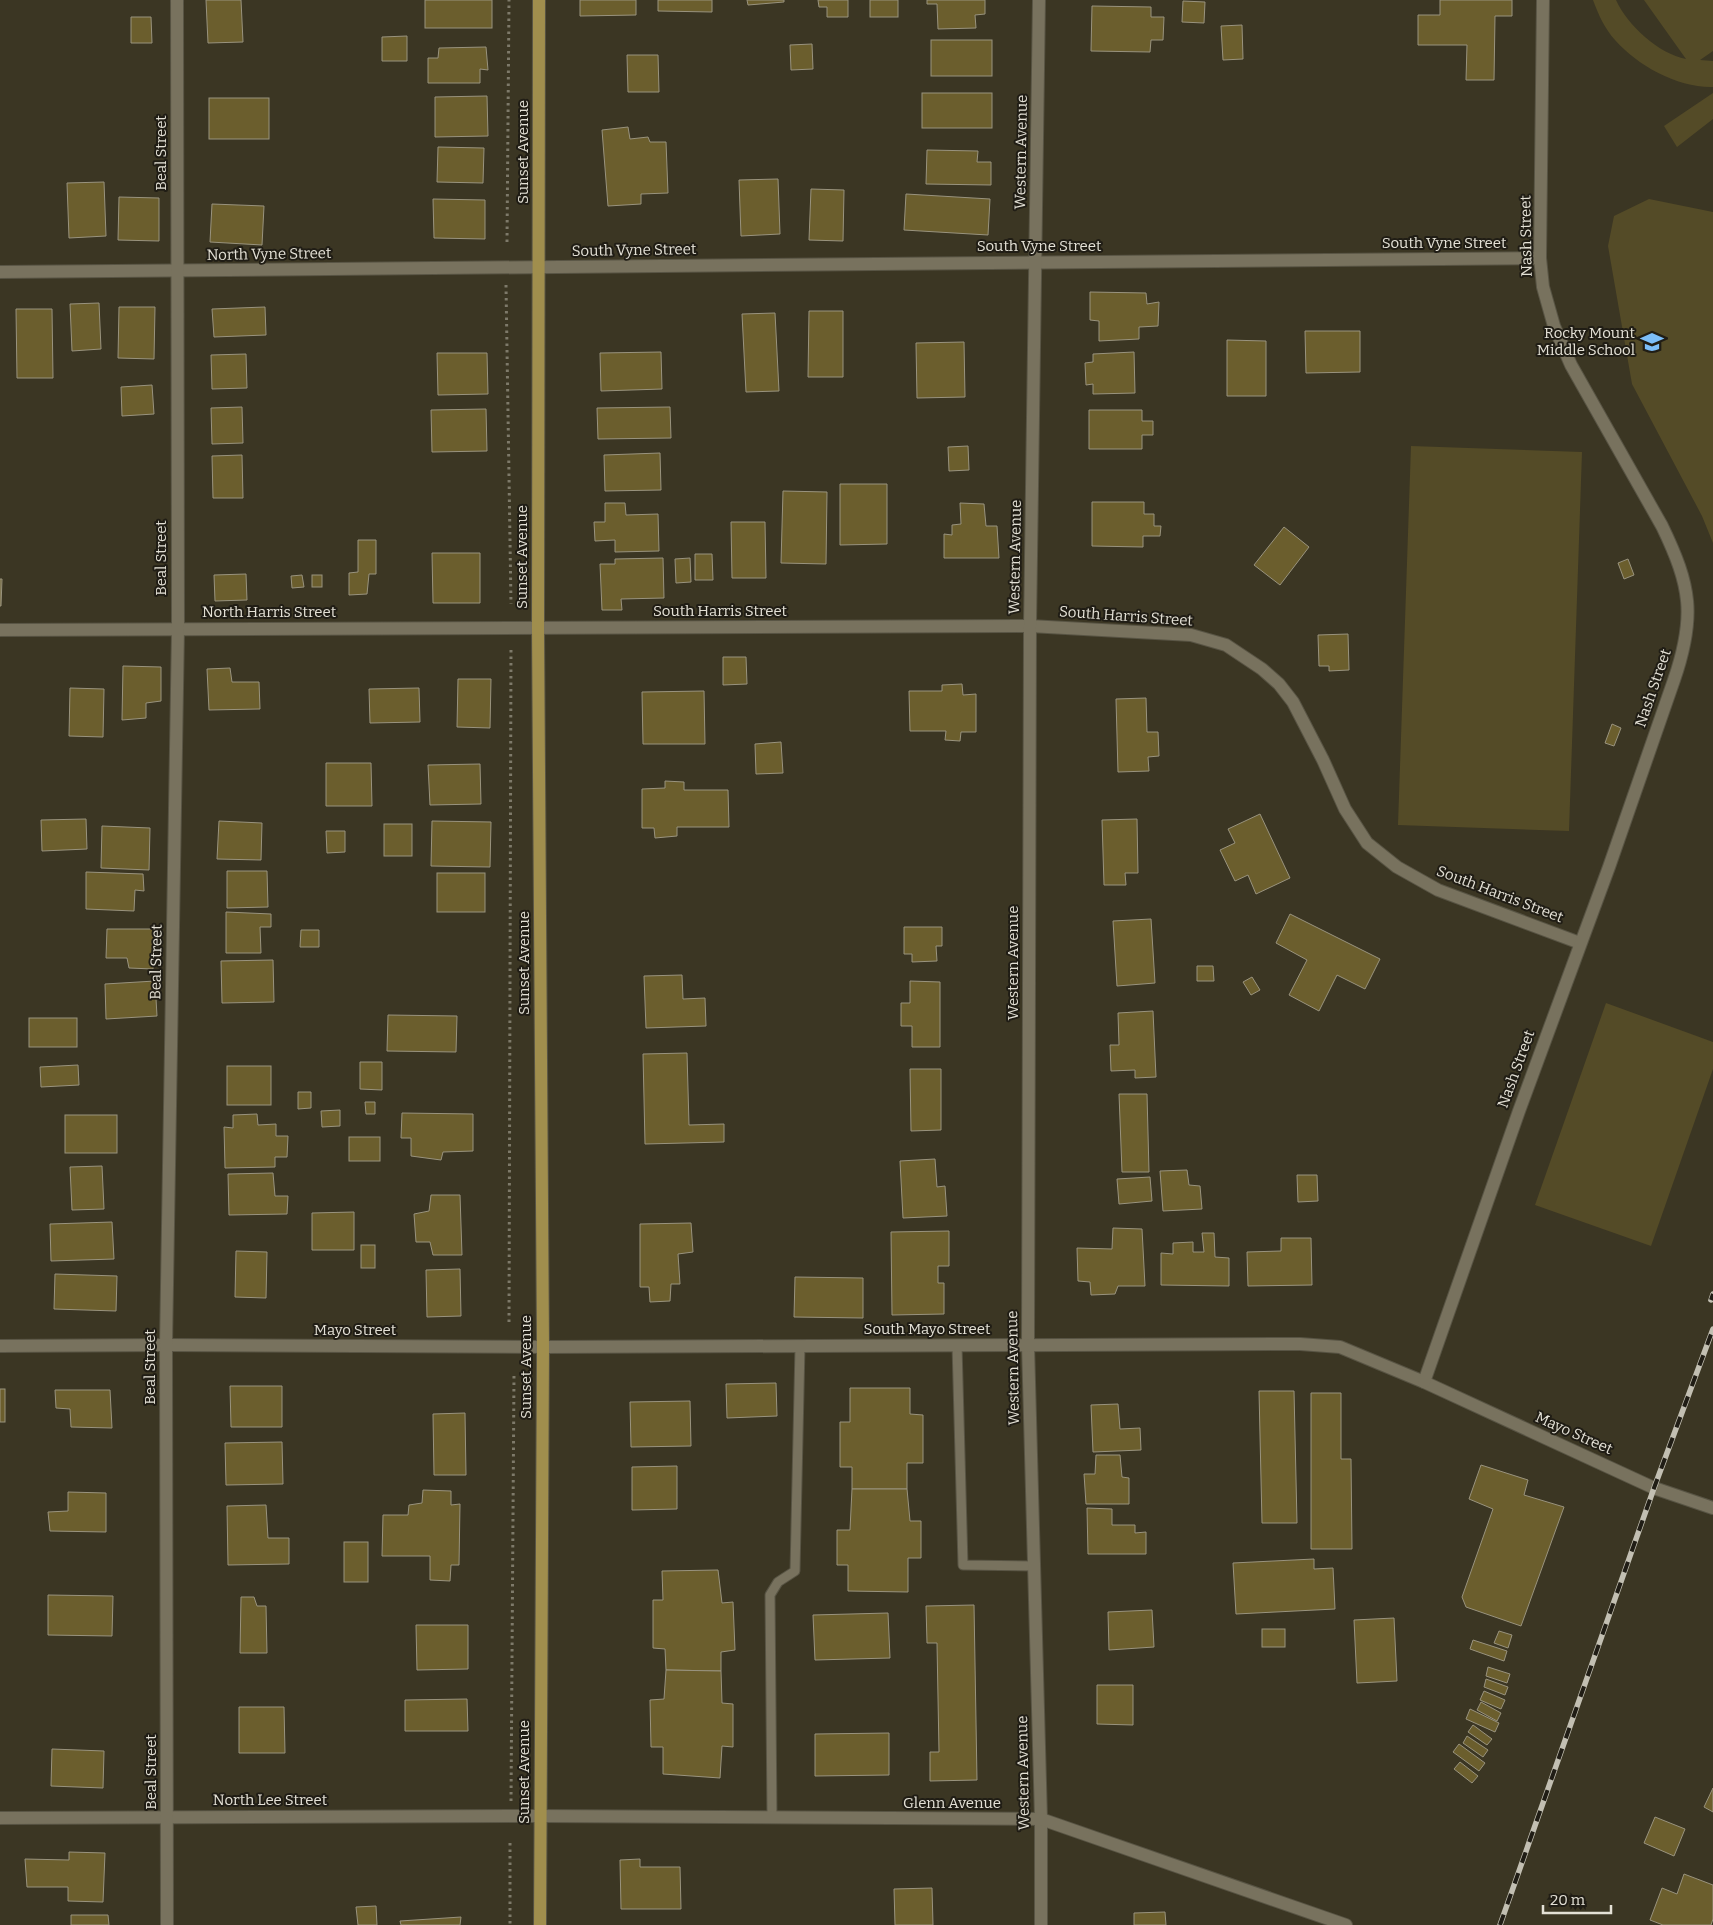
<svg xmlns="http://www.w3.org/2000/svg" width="1713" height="1925" viewBox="0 0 1713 1925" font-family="Bitter,serif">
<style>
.green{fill:#544b27}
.building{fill:#6b5e2d;stroke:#99937e}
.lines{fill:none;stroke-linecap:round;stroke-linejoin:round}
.lane-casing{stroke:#585444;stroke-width:11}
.street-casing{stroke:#585444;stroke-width:14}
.secondary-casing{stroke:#585444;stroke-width:14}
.primary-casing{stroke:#585444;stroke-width:14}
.path{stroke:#7e7a6a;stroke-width:3;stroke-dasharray:2.5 4;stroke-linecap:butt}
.lane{stroke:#78725e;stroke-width:9}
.street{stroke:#78725e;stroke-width:12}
.secondary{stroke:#78725e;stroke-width:12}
.primary{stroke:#a08e4d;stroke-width:12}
.rail-casing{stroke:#c2bfb2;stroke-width:5.5}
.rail{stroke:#201d15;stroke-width:4;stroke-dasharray:11;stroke-linecap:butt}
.labels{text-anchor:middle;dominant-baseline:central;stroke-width:4;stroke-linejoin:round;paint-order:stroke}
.street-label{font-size:15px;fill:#e4e1d6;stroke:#201d15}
.poi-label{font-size:15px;fill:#e4e1d6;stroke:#201d15;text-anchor:end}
</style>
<rect width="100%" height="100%" fill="#3b3623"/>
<g class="green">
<path d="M 1593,0 L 1616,0 C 1627,25 1659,54 1686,59 L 1644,0 L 1713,0 L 1713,51 L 1700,60 L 1713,61 L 1713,87 C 1678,88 1638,66 1615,40 C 1605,29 1598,14 1593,0 Z"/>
<polygon points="1713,93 1713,119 1677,147 1664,126"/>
<polygon points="1649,199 1713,212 1713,543 1702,516 1632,384 1608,246 1614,216"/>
<polygon points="1411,446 1582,452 1569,831 1398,825"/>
<polygon points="1606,1003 1713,1042 1713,1069 1651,1246 1535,1205"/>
</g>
<g class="building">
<polygon points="206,0 241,0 243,42 208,43"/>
<rect x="425" y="0" width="67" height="28"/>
<polygon points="580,0 636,0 636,15 580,16"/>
<polygon points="658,0 712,0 712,12 658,11"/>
<polygon points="747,0 784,0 784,2 748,5"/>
<polygon points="818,0 848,0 848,17 827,17 827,7 819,7"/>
<rect x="870" y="0" width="28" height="17"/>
<polygon points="927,0 985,0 985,14 975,15 976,28 938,29 937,4 927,4"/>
<polygon points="1440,0 1512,0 1512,16 1495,16 1494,80 1466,80 1467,45 1418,45 1418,15 1440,15"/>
<polygon points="1183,1 1205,2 1204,23 1182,22"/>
<polygon points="1092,6 1151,7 1151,17 1164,17 1163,40 1151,40 1150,52 1091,51"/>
<polygon points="131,17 151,17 152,43 131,43"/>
<polygon points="1242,25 1243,59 1223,60 1221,26"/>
<polygon points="407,36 407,61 382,61 382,37"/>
<rect x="931" y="40" width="61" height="36"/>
<polygon points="812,44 813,69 791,70 790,45"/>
<polygon points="486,47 488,70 480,69 480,83 428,83 428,58 438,58 439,48"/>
<polygon points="627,55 658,55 659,92 628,92"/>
<rect x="922" y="93" width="70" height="35"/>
<polygon points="487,96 488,136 435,137 435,97"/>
<rect x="209" y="98" width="60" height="41"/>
<polygon points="628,127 630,139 648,137 650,142 666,142 668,193 641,194 641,204 608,206 602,130"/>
<polygon points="438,147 484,148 483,183 437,182"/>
<polygon points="927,150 978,151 977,162 991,162 991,185 926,184"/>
<polygon points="778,179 780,234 741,236 739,180"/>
<polygon points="104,182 106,236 69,238 67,183"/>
<polygon points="811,189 844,190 843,241 809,240"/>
<polygon points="906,194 990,199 988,235 904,230"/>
<polygon points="119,197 159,198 159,241 118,240"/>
<polygon points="433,199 485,200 485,239 434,238"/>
<polygon points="212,204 264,206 262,245 210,242"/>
<polygon points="1090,292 1146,293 1147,304 1159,302 1158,326 1139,327 1139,339 1099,341 1099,321 1090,320"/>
<polygon points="99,303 101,349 72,351 70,304"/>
<polygon points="119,307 155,307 154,359 118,358"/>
<polygon points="265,307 266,335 214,337 212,309"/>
<polygon points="16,309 52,309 53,378 17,378"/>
<polygon points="809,311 843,311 843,377 808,377"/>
<polygon points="775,313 779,391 746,392 742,314"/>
<polygon points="1305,331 1360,331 1360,372 1306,373"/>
<polygon points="1227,340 1266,341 1266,396 1227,396"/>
<polygon points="964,342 965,397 917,398 916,343"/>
<polygon points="661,352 662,389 601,391 600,353"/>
<polygon points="1134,352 1135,393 1093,394 1093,384 1086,385 1085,363 1093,362 1093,354"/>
<polygon points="437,353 487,353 488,394 438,395"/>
<polygon points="246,354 247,388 212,389 211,355"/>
<polygon points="152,385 154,414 122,416 121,387"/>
<polygon points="242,407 243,443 212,444 211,408"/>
<polygon points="670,407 671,438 598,439 597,408"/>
<polygon points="486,409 487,451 432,452 431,410"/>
<polygon points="1089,410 1142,410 1142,421 1153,421 1153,435 1142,435 1142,449 1089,449"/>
<polygon points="968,446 969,470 949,471 948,447"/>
<polygon points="660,453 661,490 605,491 604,455"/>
<polygon points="242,455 243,498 213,498 212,456"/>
<polygon points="840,484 887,484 887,544 840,545"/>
<polygon points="783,491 827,492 826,564 781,563"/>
<polygon points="1092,502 1144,502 1144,514 1154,514 1154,526 1161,526 1160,536 1143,536 1143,547 1092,546"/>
<polygon points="605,503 625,503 626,515 658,514 659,551 615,552 615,540 595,541 594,522 605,522"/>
<polygon points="960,503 984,504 986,526 997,526 999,558 944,558 944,534 952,535 952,525 961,524"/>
<polygon points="731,522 765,522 766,578 732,578"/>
<polygon points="1284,527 1309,547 1280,585 1254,565"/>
<polygon points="358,540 376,540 376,574 369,574 367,594 349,595 349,573 358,572"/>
<polygon points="432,553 480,553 480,603 433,603"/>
<polygon points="695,554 712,554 713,580 695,580"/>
<polygon points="663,558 664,598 621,599 622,610 602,610 600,564 615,564 615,559"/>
<polygon points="690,558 691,582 676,583 675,559"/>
<polygon points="1628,559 1634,575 1624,579 1618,563"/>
<polygon points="246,574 247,600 215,601 214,575"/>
<polygon points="302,575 304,587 292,588 291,576"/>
<rect x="312" y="575" width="10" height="12"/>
<polygon points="0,579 2,579 1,606 0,606"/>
<polygon points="1348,634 1349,670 1329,671 1329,666 1319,666 1318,635"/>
<polygon points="723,657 746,657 747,684 723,685"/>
<polygon points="123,666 161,667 161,701 146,703 146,718 122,720"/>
<polygon points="230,668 232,682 259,682 260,709 209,710 207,669"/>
<polygon points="458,679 491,679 490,728 457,727"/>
<polygon points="962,684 963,695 976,694 976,732 961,732 960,741 945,740 946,731 910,731 909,691 942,691 942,685"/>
<polygon points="70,688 104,689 103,737 69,736"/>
<polygon points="419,688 420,722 370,723 369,689"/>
<polygon points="704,691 705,744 643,744 642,692"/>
<polygon points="1146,698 1147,732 1158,732 1159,756 1148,757 1149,771 1118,772 1116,699"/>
<polygon points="1612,724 1621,728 1614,746 1605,743"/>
<polygon points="781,742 783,773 756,774 755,744"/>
<polygon points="326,763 371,763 372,806 326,806"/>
<polygon points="480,764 481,804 430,805 428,765"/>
<polygon points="665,781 684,782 684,790 728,790 729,827 677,827 677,836 655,838 654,828 642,828 642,789 665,788"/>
<polygon points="1260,814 1290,878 1256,894 1248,875 1235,881 1220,850 1235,843 1228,829"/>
<polygon points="86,819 87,849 42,851 41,820"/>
<polygon points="1137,819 1138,873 1125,873 1126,885 1104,885 1102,820"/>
<polygon points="219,821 262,823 261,860 217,859"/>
<polygon points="432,821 491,822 490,867 431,866"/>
<rect x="384" y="824" width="28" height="32"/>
<polygon points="102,826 150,828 149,870 101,868"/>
<polygon points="326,831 345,831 345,852 327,853"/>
<polygon points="227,871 267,871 268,907 227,908"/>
<polygon points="86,872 143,874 144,891 135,890 134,911 86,909"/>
<rect x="437" y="873" width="48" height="39"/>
<polygon points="226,912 271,914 271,927 260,927 261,953 226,953"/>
<polygon points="1290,914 1380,959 1365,989 1337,975 1319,1011 1289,995 1307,960 1276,943"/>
<polygon points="1151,919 1155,983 1117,986 1113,921"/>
<polygon points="904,927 942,927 942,946 936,946 937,961 912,962 912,954 904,954"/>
<polygon points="107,929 154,929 153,969 129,968 127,958 106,958"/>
<polygon points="301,930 319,930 319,947 300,947"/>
<polygon points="273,960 274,1002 222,1003 221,961"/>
<polygon points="1197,966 1213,966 1214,981 1197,981"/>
<polygon points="682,975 683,999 705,998 706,1026 646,1028 644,976"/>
<polygon points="1252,977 1260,990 1251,995 1243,982"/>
<polygon points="155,981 157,1016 106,1019 105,984"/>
<polygon points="910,981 940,982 940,1047 912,1047 912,1026 901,1026 901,1003 910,1003"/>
<polygon points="1153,1011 1156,1077 1135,1078 1135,1070 1111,1071 1110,1045 1119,1045 1118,1013"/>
<polygon points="388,1015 457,1016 456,1052 387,1051"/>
<rect x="29" y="1018" width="48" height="29"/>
<polygon points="687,1053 689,1125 724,1124 724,1142 645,1144 643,1054"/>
<polygon points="360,1062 382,1062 382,1090 360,1089"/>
<polygon points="78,1065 79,1085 41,1087 40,1067"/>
<rect x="227" y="1066" width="44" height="39"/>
<polygon points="910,1069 941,1069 941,1130 911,1131"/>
<polygon points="298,1092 311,1092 311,1108 298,1109"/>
<polygon points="1119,1094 1147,1094 1149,1172 1122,1172"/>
<polygon points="365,1102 375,1102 375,1114 366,1114"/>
<polygon points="340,1110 340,1126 322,1127 321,1111"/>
<polygon points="402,1113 473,1114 473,1151 443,1152 441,1160 411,1156 411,1138 401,1138"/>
<polygon points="257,1114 258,1125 276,1124 276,1136 288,1136 287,1157 275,1157 275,1167 225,1168 224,1127 233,1128 233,1115"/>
<rect x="65" y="1115" width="52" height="38"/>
<rect x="349" y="1137" width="31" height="24"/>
<polygon points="935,1159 937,1187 945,1186 947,1216 903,1218 900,1161"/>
<polygon points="102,1166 104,1209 72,1210 70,1167"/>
<polygon points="1187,1170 1189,1185 1200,1186 1202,1209 1163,1211 1160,1171"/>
<polygon points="273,1173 275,1196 288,1196 287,1214 229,1215 228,1174"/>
<polygon points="1297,1175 1317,1175 1318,1201 1298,1202"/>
<polygon points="1150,1177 1152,1201 1119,1204 1117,1179"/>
<polygon points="431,1195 460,1195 462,1255 433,1255 430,1242 416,1242 414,1214 429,1211"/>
<polygon points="354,1212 354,1250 312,1250 312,1213"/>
<polygon points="112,1222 114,1259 51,1261 50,1224"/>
<polygon points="691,1223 693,1252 678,1254 680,1284 671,1284 670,1301 650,1302 649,1287 640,1287 640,1224"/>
<polygon points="1113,1228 1142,1229 1145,1286 1118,1286 1115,1294 1091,1295 1090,1282 1078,1281 1077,1248 1112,1249"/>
<polygon points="949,1231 949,1266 938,1266 938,1283 944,1283 944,1314 892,1315 891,1232"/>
<polygon points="1202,1233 1214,1233 1215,1257 1229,1258 1229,1286 1161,1285 1161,1253 1173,1254 1173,1243 1193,1242 1193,1252 1204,1252"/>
<polygon points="1281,1238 1311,1238 1312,1285 1248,1286 1247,1252 1281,1251"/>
<rect x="361" y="1245" width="14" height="23"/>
<polygon points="236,1251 267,1252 266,1298 235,1297"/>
<polygon points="460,1269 461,1316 427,1317 426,1270"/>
<polygon points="55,1274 117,1276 116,1311 54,1309"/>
<polygon points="795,1277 863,1278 863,1318 794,1317"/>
<polygon points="776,1383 777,1416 727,1418 726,1384"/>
<polygon points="230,1386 282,1386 282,1427 231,1427"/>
<polygon points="850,1388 910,1388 910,1414 923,1415 923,1463 907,1463 907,1489 852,1489 852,1467 840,1467 840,1422 850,1422"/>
<rect x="0" y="1389" width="5" height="33"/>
<polygon points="55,1390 110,1390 112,1428 71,1427 70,1409 56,1408"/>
<polygon points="1259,1391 1294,1391 1297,1523 1262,1523"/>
<polygon points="1311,1393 1341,1393 1341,1459 1351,1459 1352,1549 1311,1549"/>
<polygon points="690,1401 691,1446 631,1447 630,1402"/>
<polygon points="1118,1404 1120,1429 1140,1428 1141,1450 1093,1452 1091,1405"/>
<polygon points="465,1413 466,1475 434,1475 433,1414"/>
<polygon points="282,1442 283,1484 226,1485 225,1443"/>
<polygon points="1096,1455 1120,1455 1122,1477 1129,1478 1129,1504 1086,1504 1084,1474 1095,1474"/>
<polygon points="1481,1465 1528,1480 1524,1495 1564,1507 1521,1626 1466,1607 1462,1597 1493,1509 1469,1499"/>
<polygon points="677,1466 677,1509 632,1510 632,1467"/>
<polygon points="852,1489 907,1489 910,1521 921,1521 921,1558 908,1558 908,1592 848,1591 848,1565 837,1565 837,1530 850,1530"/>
<polygon points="423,1490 451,1491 451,1505 460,1504 459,1565 451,1565 450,1581 430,1580 430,1556 382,1556 383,1515 408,1515 409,1505 422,1503"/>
<polygon points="68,1492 106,1493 106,1532 50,1531 48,1512 68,1511"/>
<polygon points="266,1505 268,1538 289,1538 289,1564 228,1565 227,1506"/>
<polygon points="1087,1508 1112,1509 1112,1525 1135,1525 1135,1533 1146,1532 1146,1554 1088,1554"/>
<rect x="344" y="1542" width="24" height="40"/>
<polygon points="1314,1559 1314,1569 1333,1568 1335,1609 1236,1614 1233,1563"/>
<polygon points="718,1570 722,1603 733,1602 735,1650 721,1652 721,1671 666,1670 665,1649 653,1648 653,1600 663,1600 662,1571"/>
<polygon points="48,1595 113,1596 112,1636 48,1635"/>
<polygon points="241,1597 254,1597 257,1606 266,1606 267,1653 240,1653"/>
<polygon points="974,1605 977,1780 930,1781 930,1752 939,1752 937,1643 927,1643 926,1606"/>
<polygon points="1152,1610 1154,1647 1109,1650 1108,1612"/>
<polygon points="888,1613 890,1658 815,1660 813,1615"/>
<polygon points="1394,1618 1397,1681 1357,1683 1354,1620"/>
<polygon points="416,1625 468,1625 468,1669 417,1670"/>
<rect x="1262" y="1629" width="23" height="18"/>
<polygon points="1499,1631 1512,1635 1508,1648 1494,1643"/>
<polygon points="1473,1640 1507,1651 1504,1661 1470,1649"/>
<polygon points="1488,1667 1510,1674 1507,1683 1486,1676"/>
<polygon points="666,1670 721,1671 722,1703 733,1704 733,1747 722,1746 720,1778 663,1774 663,1747 651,1747 650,1700 664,1699"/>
<polygon points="1486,1679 1508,1687 1505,1695 1484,1687"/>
<polygon points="1097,1685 1133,1685 1133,1725 1097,1724"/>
<polygon points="1484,1691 1505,1700 1501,1709 1480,1700"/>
<polygon points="467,1699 468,1731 405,1731 405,1700"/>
<polygon points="1481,1702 1501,1713 1497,1721 1477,1710"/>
<polygon points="239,1707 284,1707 285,1753 239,1753"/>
<polygon points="1470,1709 1499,1723 1495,1732 1466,1719"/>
<polygon points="1473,1725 1492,1739 1487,1745 1468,1732"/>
<polygon points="889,1733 889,1775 815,1776 815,1734"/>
<polygon points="1467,1736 1488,1750 1483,1757 1463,1743"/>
<polygon points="1459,1744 1485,1763 1479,1771 1453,1752"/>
<polygon points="52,1749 104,1751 103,1788 51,1786"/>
<polygon points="1460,1762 1478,1776 1472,1783 1454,1769"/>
<polygon points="1713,1788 1713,1812 1704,1807"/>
<polygon points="1655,1817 1685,1829 1674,1856 1644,1843"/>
<polygon points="69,1852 105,1853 103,1902 68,1901 68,1887 27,1887 25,1859 69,1860"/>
<polygon points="640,1859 640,1867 680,1867 681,1909 621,1909 620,1860"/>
<polygon points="1684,1874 1713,1885 1713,1919 1711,1925 1663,1925 1650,1920 1662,1888 1677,1894"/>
<polygon points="932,1888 933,1925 895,1925 894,1889"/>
<polygon points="376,1906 377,1925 358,1925 356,1907"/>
<polygon points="1165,1912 1166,1925 1134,1925 1134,1913"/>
<polygon points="71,1915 108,1915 109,1925 71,1925"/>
<polygon points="461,1917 460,1925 401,1925 400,1921"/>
</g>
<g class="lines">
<defs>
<g id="lane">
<polyline points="957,1345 963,1565 1034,1566"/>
<polyline points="772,1818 770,1595 778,1582 795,1571 800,1346"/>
</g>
<g id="street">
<polyline points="0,272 1540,258"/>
<polyline points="0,630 1030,626 1191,635 1226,645 1262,669 1279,684 1293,702 1323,760 1345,809 1367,843 1397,867 1438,890 1580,943"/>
<polyline points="1028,1345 1041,1819 1041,1925"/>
<polyline points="0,1346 166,1345 543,1347"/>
<polyline points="0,1818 540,1816 1041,1819 1346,1925"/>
<polyline points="167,1925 166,1345 178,629 177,0"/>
</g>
<g id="secondary">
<polyline points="1028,1345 1030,626 1039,0"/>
<polyline points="543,1347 1300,1344 1340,1347 1424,1382 1654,1488 1713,1508"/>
<path d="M 1424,1382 L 1519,1111 L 1609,867 L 1674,680 C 1696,616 1691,586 1662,526 L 1571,365 L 1554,326 L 1543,287 L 1540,258 L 1543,0"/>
</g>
<polyline id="primary" points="539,0 538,628 543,1347 540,1925"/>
</defs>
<use href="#lane" class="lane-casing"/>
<use href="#street" class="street-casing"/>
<use href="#secondary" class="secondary-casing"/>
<use href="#primary" class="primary-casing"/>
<g class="path">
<polyline points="507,242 509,0"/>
<polyline points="506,285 511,604"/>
<polyline points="509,1322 511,647"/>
<polyline points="511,1801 514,1374"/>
<polyline points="510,1843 510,1925"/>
</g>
<use href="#lane" class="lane"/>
<use href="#street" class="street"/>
<use href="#secondary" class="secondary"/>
<use href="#primary" class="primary"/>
<defs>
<g id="rail">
<polyline points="1711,1300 1713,1294"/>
<polyline points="1500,1925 1654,1488 1713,1329"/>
</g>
</defs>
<use href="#rail" class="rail-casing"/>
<use href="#rail" class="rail"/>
</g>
<defs>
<symbol id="school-bare" viewBox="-9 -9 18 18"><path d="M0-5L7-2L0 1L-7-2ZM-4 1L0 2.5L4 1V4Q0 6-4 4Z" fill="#7cbef9" stroke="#201d15" stroke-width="2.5" paint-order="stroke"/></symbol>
</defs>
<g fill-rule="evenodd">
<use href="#school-bare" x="1636" y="326" width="32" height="32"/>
</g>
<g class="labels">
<g class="street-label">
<text transform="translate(523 152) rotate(-90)">Sunset Avenue</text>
<text transform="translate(1021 152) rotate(-89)">Western Avenue</text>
<text transform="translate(161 153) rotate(-90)">Beal Street</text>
<text transform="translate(1526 236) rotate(-91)">Nash Street</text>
<text x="1444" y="243">South Vyne Street</text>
<text x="1039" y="246">South Vyne Street</text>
<text transform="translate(634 250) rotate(-1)">South Vyne Street</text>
<text transform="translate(269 254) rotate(-1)">North Vyne Street</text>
<text transform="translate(522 557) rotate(-90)">Sunset Avenue</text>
<text transform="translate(1015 557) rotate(-89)">Western Avenue</text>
<text transform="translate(161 558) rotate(-90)">Beal Street</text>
<text x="720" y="611">South Harris Street</text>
<text x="269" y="612">North Harris Street</text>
<text transform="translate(1126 616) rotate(4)">South Harris Street</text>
<text transform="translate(1653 688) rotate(-71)">Nash Street</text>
<text transform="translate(1500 894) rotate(21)">South Harris Street</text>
<text transform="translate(156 962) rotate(-89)">Beal Street</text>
<text transform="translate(524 963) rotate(-90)">Sunset Avenue</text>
<text transform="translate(1013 963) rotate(-90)">Western Avenue</text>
<text transform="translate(1516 1069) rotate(-70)">Nash Street</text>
<text x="927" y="1329">South Mayo Street</text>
<text x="355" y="1330">Mayo Street</text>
<text transform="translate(150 1367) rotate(-90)">Beal Street</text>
<text transform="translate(526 1367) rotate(-90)">Sunset Avenue</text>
<text transform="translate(1013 1368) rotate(-91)">Western Avenue</text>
<text transform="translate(1574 1433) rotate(24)">Mayo Street</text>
<text transform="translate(151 1772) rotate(-90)">Beal Street</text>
<text transform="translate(524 1772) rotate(-90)">Sunset Avenue</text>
<text transform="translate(1023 1773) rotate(-91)">Western Avenue</text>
<text x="270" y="1800">North Lee Street</text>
<text x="952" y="1803">Glenn Avenue</text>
</g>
<g class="poi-label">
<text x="1635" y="333">Rocky Mount<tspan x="1635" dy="17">Middle School</tspan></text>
</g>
</g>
<path d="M1543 1905v8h68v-8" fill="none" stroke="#e4e1d6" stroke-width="2.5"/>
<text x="1550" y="1905" font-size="15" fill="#e4e1d6" stroke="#201d15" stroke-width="4" paint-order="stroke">20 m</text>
</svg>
